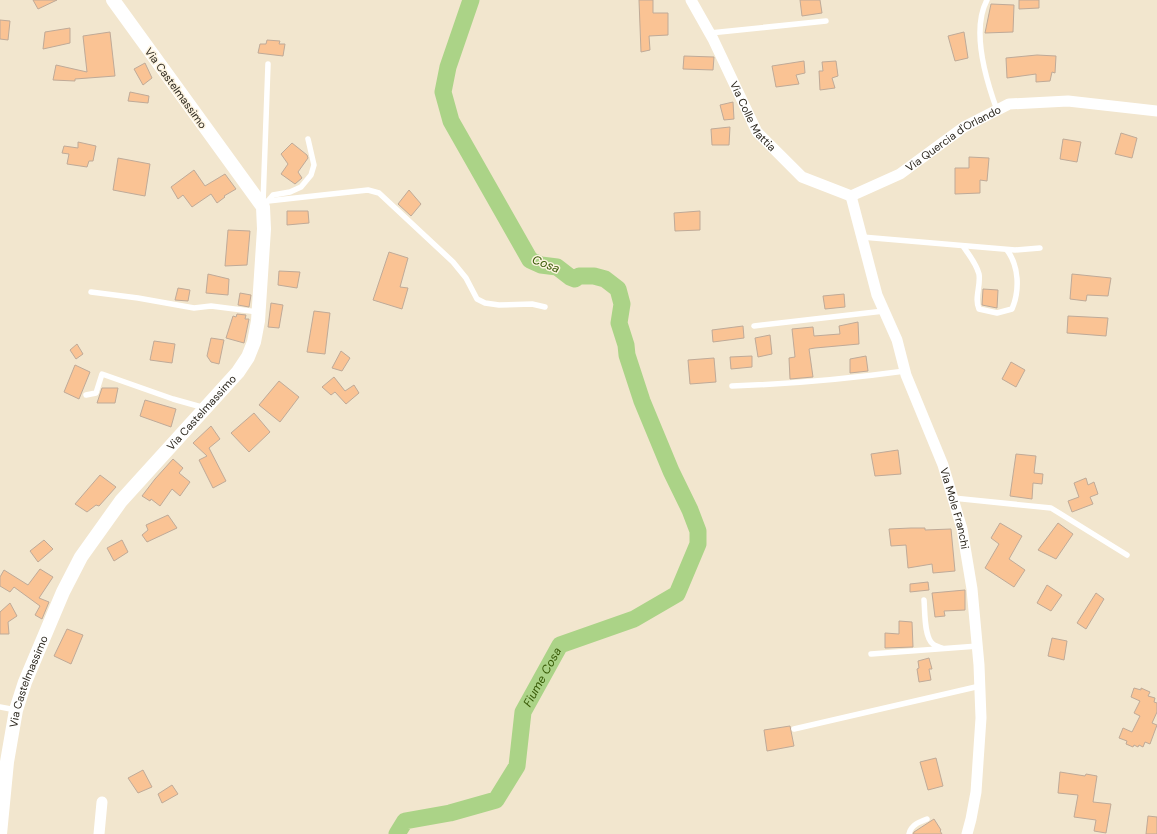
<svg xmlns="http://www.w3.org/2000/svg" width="1157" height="834" viewBox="0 0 1157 834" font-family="'DM Sans',sans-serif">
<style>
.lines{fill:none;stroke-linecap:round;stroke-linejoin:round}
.river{stroke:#abd387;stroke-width:17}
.building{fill:#fac394;stroke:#bfaa98}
.service{stroke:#fff;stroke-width:5.5}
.minor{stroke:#fff;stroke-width:11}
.tertiary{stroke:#fff;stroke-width:14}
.labels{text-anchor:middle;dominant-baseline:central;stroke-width:3;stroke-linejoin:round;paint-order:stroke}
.street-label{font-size:11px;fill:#2c271e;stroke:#fdf4e0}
.water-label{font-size:12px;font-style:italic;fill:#385a06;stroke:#fdf4e0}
</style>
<rect width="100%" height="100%" fill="#f2e6ce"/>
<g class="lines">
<path class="river" id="s1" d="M 397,834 L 405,821 L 450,813 L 496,800 L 517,766 L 523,712 L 560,645 L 634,619 L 677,594 L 698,544 L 698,531 L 690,510 L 671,471 L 642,401 L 627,355 L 626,345 L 619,323 L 622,304 L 618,289 L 605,279 L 594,276 L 579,276 L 575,279 L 570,277 L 557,267 L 541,265 L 530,260 L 451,121 L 443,92 L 448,67 L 471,0"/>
</g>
<g class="building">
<polygon points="33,0 57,0 38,9"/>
<polygon points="639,0 653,0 653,13 668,13 668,35 649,36 650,50 641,52"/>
<polygon points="800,0 820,0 822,13 802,16"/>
<polygon points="1019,0 1039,0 1039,8 1019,9"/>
<polygon points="991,4 1014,5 1013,32 985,33"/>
<polygon points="0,20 10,21 8,40 0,39"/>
<polygon points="70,28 70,43 43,49 45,32"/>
<polygon points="110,32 115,76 75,79 75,81 53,80 56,65 87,72 83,36"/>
<polygon points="964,32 968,58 955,61 948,36"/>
<polygon points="267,40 280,41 279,44 285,44 283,56 258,53 260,44 266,44"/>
<polygon points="1037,55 1056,56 1055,73 1052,72 1050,81 1036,82 1036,74 1007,78 1006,58"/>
<polygon points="684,56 714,57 713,70 683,69"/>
<polygon points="804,61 805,73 796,75 799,84 776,87 772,66"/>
<polygon points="836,61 838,76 832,78 835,88 820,90 819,71 823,71 822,62"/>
<polygon points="145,63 152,78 143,85 134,69"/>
<polygon points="130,92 149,96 148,103 128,101"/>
<polygon points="733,102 734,119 724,120 720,105"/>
<polygon points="730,127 729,145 712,145 711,129"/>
<polygon points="1121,133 1137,138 1132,158 1115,154"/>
<polygon points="1063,139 1081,142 1077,162 1060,159"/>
<polygon points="78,142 96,146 93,161 89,161 87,167 67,164 69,154 62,153 64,146 78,148"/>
<polygon points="292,143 307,155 308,158 298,172 302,178 295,184 281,174 288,164 281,154"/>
<polygon points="969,157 989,158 987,181 980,180 980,193 955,194 955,168 969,168"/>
<polygon points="118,158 150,164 145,196 113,190"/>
<polygon points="194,170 205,186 225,174 236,189 224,196 225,197 217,203 211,194 192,207 183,195 178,199 171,187"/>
<polygon points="409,190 421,204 411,216 398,204"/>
<polygon points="287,211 308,211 309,223 287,225"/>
<polygon points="700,211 700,230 675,231 674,213"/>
<polygon points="228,230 250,231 247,265 225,266"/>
<polygon points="389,252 408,258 400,287 408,288 402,309 373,300"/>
<polygon points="279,271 300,272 297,288 278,285"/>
<polygon points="208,274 229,279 228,295 206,293"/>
<polygon points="1072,274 1111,278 1108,296 1087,295 1086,301 1070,299"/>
<polygon points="178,288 190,290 188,301 175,300"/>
<polygon points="983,289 998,290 997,308 982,305"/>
<polygon points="240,293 251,295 249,307 238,305"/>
<polygon points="844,294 845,307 825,309 823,296"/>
<polygon points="271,303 283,305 279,328 268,327"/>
<polygon points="314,311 330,313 325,354 307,352"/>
<polygon points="237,314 246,315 245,319 249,319 244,343 226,338 233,316 236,317"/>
<polygon points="1068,316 1108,318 1106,336 1067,333"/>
<polygon points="858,322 859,344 815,348 809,349 813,377 790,379 789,358 795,357 792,329 813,327 814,336 840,334 839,326"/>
<polygon points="743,326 744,338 713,342 712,330"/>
<polygon points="770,335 772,354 758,357 755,338"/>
<polygon points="211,338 224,340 219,364 211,362 207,356"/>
<polygon points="154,341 175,344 172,363 150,360"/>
<polygon points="77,344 83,354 76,359 70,350"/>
<polygon points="341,351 350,358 342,371 332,368"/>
<polygon points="752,356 752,367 731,369 730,357"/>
<polygon points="866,356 868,371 850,373 850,359"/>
<polygon points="714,358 716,382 690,384 688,360"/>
<polygon points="1011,362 1025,370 1016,387 1002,379"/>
<polygon points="75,365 90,372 79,399 64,392"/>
<polygon points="334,377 345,391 354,385 359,393 346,404 335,392 331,395 322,387"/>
<polygon points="279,381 299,397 280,422 259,405"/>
<polygon points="102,388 118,388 115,403 97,403"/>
<polygon points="145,400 176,409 171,427 140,416"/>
<polygon points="254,413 270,432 249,452 231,433"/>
<polygon points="211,426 220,439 209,448 226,481 213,488 199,460 207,456 193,443"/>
<polygon points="898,450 901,474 875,476 871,454"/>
<polygon points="1016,454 1036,456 1034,473 1043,474 1042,484 1033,483 1032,499 1010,496"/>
<polygon points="173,459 183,468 179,473 190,482 180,496 172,489 160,506 151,499 150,501 142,496 155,479"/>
<polygon points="100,475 116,487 99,506 96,505 87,512 75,504"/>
<polygon points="1086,478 1088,485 1094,482 1098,494 1090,497 1093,504 1072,512 1068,501 1079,497 1074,483"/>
<polygon points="168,515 177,528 147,542 142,535 148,530 146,525"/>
<polygon points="1000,523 1022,536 1009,559 1025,570 1014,587 985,568 999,544 991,538"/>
<polygon points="1058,523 1073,534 1056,559 1038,550"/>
<polygon points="911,528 925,528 925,530 951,529 955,571 933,573 932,564 908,568 906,545 891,546 889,529"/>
<polygon points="44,540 53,549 38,562 30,551"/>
<polygon points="122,540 128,552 114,561 107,548"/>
<polygon points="40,569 53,577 39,598 49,602 42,619 35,615 40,606 14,587 10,592 0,586 0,577 4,570 28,585"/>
<polygon points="928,582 929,590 910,592 910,584"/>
<polygon points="1047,585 1062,595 1051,611 1037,603"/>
<polygon points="965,590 965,610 944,611 945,616 935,617 932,593"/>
<polygon points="1096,593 1104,599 1086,629 1077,623"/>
<polygon points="10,603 17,616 8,622 9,634 0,634 0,612"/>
<polygon points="899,621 912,622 913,647 885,648 885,633 899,634"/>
<polygon points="67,629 83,635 71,664 54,656"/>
<polygon points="1052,638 1067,641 1064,660 1048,656"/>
<polygon points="929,658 932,669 929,669 931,680 919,682 917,669 919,668 918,661"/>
<polygon points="1134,688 1141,690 1141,688 1150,692 1148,696 1155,698 1154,702 1157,703 1157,712 1152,723 1157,725 1150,744 1145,742 1143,747 1139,745 1138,747 1134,745 1133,747 1126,744 1127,741 1119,738 1123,728 1132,732 1140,716 1134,713 1140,701 1131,697"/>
<polygon points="790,726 794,746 767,751 764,730"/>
<polygon points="936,758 943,786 928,790 920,762"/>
<polygon points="143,770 152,787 138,793 128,778"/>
<polygon points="1060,772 1085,776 1086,774 1097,776 1093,802 1111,804 1106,833 1094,831 1096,820 1074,817 1078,795 1058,793"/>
<polygon points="172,785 178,794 162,803 158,794"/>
<polygon points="1148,816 1157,817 1157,834 1146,834"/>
<polygon points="934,819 941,830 940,831 942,834 913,834 914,832"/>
</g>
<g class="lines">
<g class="service">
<path d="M 987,0 C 971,30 986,80 997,110"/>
<polyline points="710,33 826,21"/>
<polyline points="268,201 368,190 379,193 453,262 466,278 477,299 485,303 499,305 532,304 545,307"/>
<polyline points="267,202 273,195 290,192 301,187 311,175 314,165 308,139"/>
<polyline points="263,203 268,64"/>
<polyline points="862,237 1015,250 1040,248"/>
<path d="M 963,246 C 969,255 976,263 979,274 C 981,286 974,298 979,309 L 997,313 L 1012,309 C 1020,290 1019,266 1007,250"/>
<polyline points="91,292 138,298 194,308 211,306 258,312"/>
<polyline points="754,326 884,311"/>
<path d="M 732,386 C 791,384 847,379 905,371"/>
<polyline points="86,395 96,393 102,374 173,399 205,408"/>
<polyline points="953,498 1051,508 1127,555"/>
<path d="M 924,600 C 925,611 924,638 933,644 C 935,646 939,647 942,648"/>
<polyline points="871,654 978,646"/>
<polyline points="0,707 16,710"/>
<polyline points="794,729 980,686"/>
<path d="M 909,834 C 911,825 919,822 927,819"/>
</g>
<g class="minor">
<path id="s2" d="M 691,0 L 713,39 L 757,132 L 802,177 L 851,196"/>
<path id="s3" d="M 851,196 L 877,295 L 897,340 L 906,375 L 943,465 L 962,529 L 972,589 L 979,665 L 981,718 L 976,792 L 971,819 L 967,834"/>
<path id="s4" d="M 851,196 L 900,174 L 964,127 L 1009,104 L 1068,101 L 1157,111"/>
<polyline points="99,834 102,802"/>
</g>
<path class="tertiary" id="s5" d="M 0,834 L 7,762 L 16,710 L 25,682 L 63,592 L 81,557 L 121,501 L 238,372 L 248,357 L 254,342 L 258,321 L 264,229 L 263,207 L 113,0"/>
</g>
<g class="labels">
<g class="street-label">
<text transform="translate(176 88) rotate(54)">Via Castelmassimo</text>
<text stroke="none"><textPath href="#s2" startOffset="132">Via Colle Mattia</textPath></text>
<text stroke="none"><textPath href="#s4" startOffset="118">Via Quercia d'Orlando</textPath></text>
<text stroke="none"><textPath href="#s5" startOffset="480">Via Castelmassimo</textPath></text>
<text stroke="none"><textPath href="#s3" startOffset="330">Via Mole Franchi</textPath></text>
<text stroke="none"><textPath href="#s5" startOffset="156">Via Castelmassimo</textPath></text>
</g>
<g class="water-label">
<text transform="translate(546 264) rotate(22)">Cosa</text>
<text stroke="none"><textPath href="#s1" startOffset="243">Fiume Cosa</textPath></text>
</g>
</g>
</svg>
